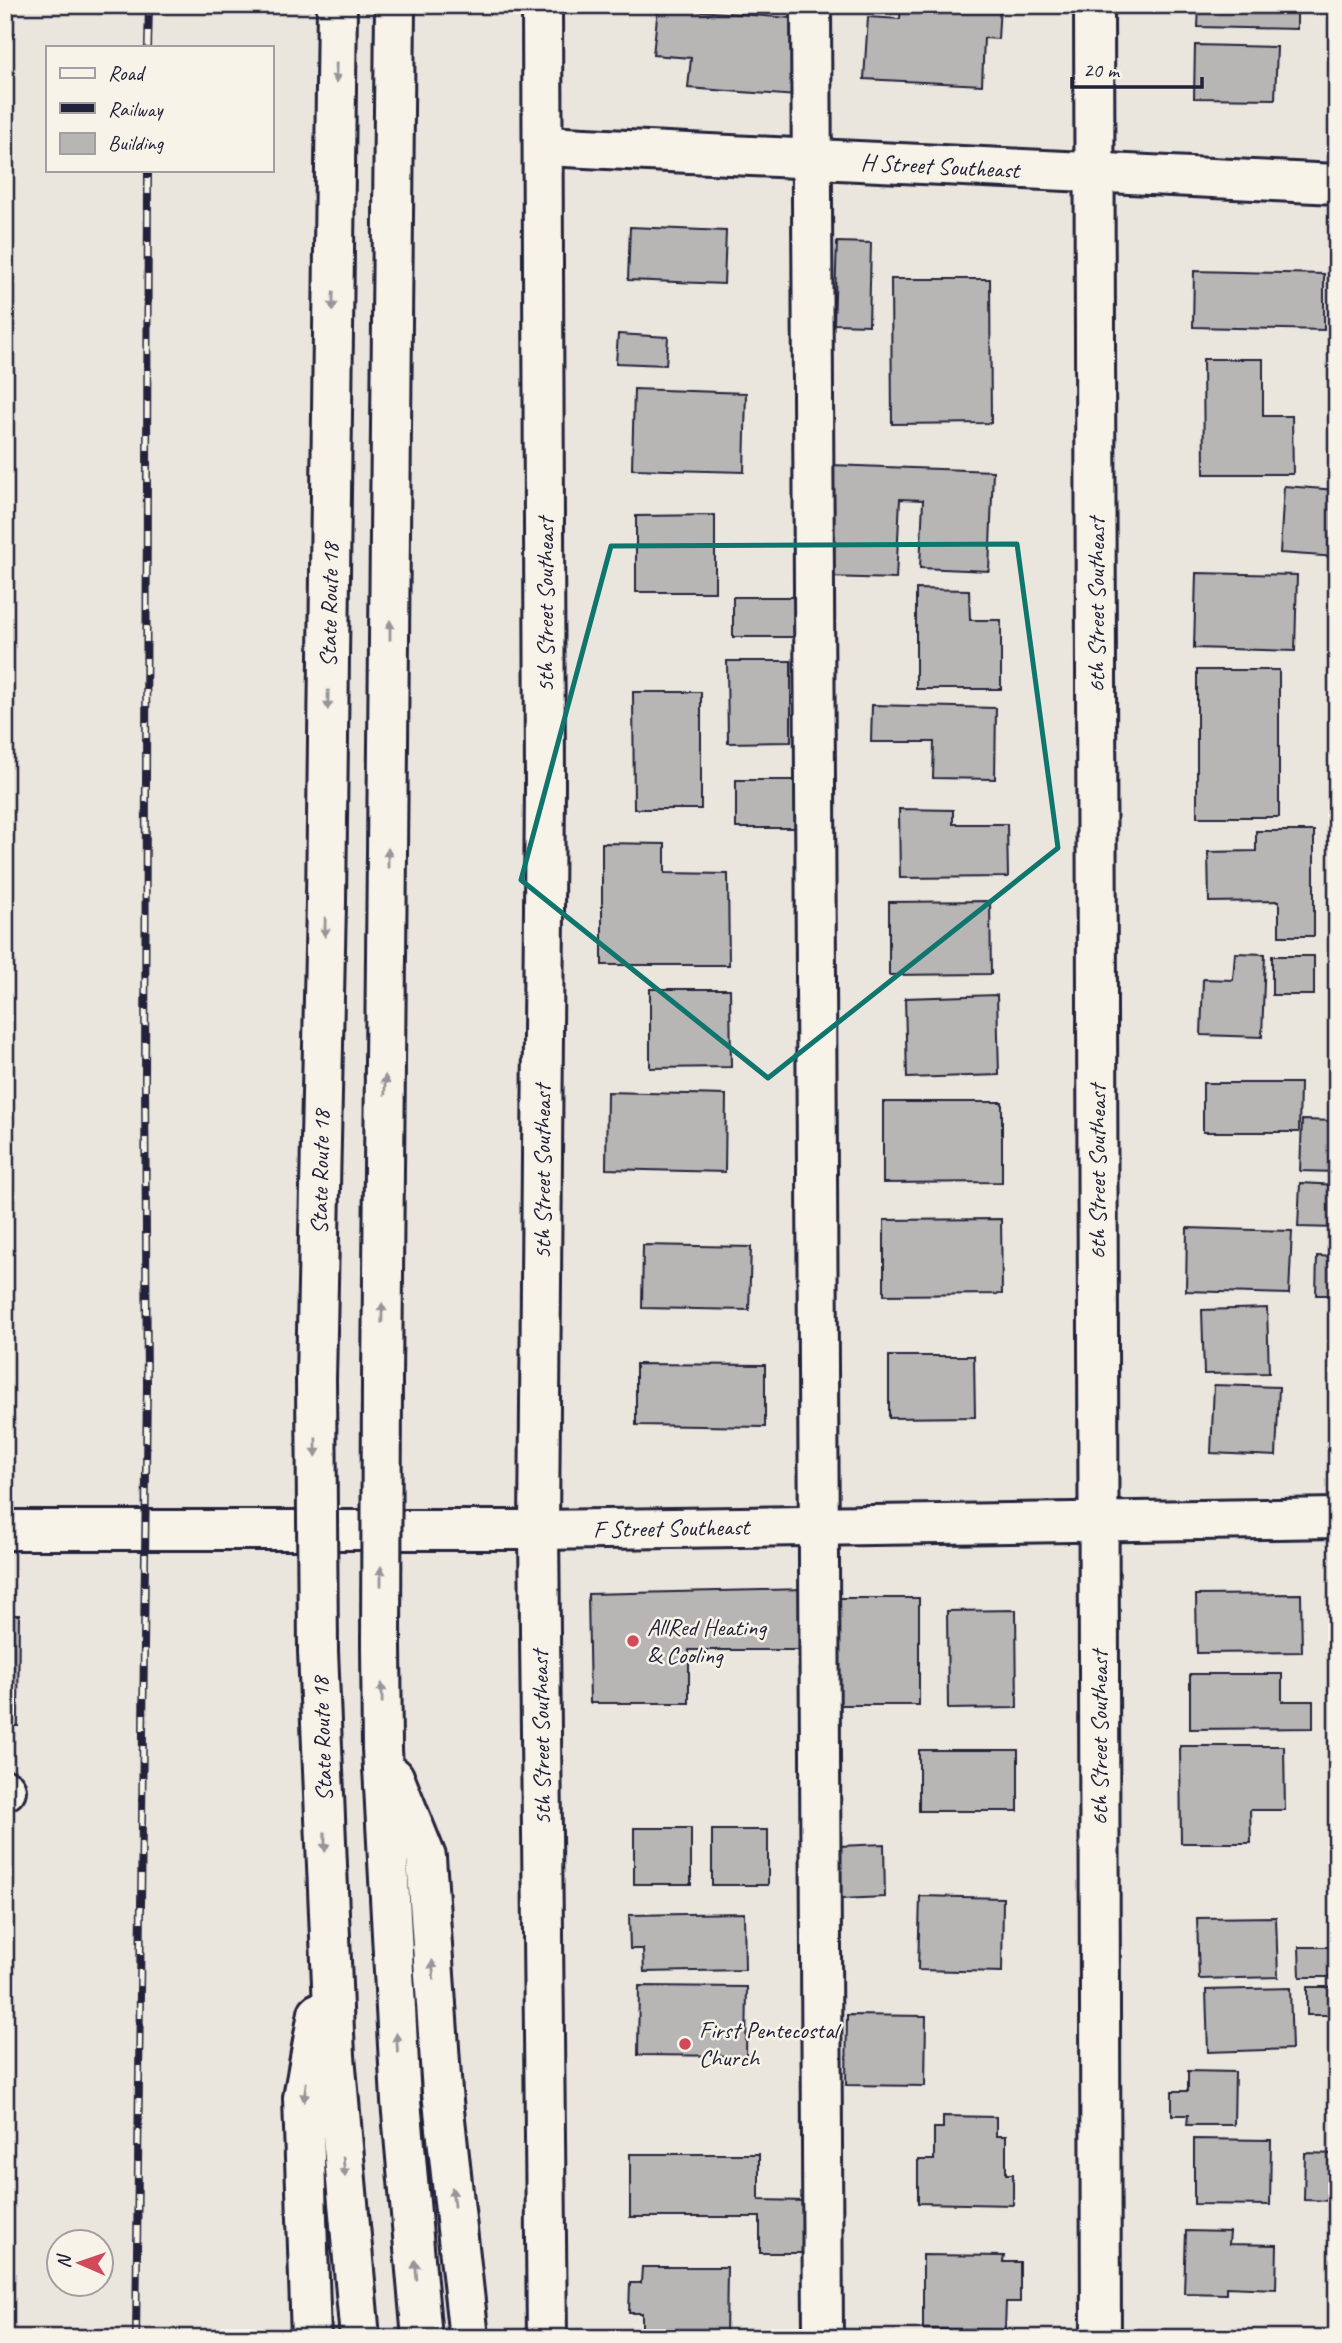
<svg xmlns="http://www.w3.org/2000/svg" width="1342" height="2343" viewBox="0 0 1342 2343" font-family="Caveat,sans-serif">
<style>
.building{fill:#b8b6b5;stroke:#22223b;stroke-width:2}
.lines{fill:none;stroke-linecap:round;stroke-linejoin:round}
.minor-casing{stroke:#22223b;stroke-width:44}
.highway-casing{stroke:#22223b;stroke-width:44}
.minor{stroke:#f7f3e8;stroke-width:38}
.highway{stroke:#f7f3e8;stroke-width:38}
.rail-casing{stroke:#22223b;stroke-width:8}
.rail{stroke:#f7f3e8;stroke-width:5;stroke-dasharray:16;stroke-linecap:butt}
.highway-bridge-casing{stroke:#22223b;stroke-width:44;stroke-linecap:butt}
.highway-bridge{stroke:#f7f3e8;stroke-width:38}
.oneway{fill:#97959a}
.marked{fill:none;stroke:#0f766e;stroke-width:5;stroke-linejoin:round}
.poi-dot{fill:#d1495b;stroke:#f7f3e8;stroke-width:2.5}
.labels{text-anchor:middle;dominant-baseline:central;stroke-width:5;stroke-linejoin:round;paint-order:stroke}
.street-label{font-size:24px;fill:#22223b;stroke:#f7f3e8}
.poi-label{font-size:24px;fill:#22223b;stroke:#f7f3e8;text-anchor:start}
</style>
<rect width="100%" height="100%" fill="#eae6de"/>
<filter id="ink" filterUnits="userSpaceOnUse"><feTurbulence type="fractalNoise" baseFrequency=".0143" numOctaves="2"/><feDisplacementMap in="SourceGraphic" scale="14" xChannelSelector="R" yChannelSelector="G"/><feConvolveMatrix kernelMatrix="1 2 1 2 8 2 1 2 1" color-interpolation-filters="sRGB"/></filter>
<g filter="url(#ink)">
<g class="building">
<polygon points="901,5 1000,5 998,39 984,38 982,85 864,79 868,17 900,19"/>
<polygon points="1199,5 1297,5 1297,29 1198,27"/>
<polygon points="658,8 804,19 797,96 688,88 691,58 653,55"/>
<polygon points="1195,45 1277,47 1275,99 1194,98"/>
<polygon points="630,227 726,231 724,284 628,280"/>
<polygon points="5,238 10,238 8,293 5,293"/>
<polygon points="837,242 871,243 869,325 834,324"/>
<polygon points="1194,271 1324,274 1324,330 1193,327"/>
<polygon points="891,279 990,279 991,423 892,424"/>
<polygon points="618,334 668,337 666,365 616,363"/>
<polygon points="1203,359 1263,359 1263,416 1292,416 1293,474 1204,474"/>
<polygon points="634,389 746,393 744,472 632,469"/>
<polygon points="831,465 993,471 989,571 920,568 923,500 900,499 896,579 827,577"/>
<polygon points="1284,486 1337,490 1337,557 1280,553"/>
<polygon points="715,515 715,592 636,592 636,516"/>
<polygon points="1196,573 1297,575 1295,651 1194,648"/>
<polygon points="916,589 969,590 970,620 1001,620 1001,689 916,689"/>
<rect x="733" y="597" width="64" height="40"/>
<polygon points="727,661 791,661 791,742 728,743"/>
<rect x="1197" y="670" width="82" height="147"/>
<polygon points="633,692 701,692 701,809 634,809"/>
<polygon points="872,705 996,708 995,779 933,778 934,742 871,742"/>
<rect x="736" y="780" width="62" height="48"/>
<polygon points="899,809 953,810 953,824 1007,824 1008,877 900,878"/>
<polygon points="1256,831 1314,831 1314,936 1279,936 1279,901 1209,902 1208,852 1256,851"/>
<polygon points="602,843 665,844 665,873 728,874 729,965 602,965"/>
<polygon points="990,901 991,974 889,975 889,902"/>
<polygon points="1235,953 1265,954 1262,1037 1201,1035 1203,979 1233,980"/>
<rect x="1272" y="956" width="42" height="39"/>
<polygon points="650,989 730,989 731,1067 650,1068"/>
<polygon points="997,995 999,1075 907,1078 905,998"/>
<polygon points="1203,1083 1300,1083 1299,1132 1203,1132"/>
<polygon points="607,1092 726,1095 725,1172 606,1169"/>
<polygon points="883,1102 1002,1102 1002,1182 883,1183"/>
<polygon points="1302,1120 1337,1121 1337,1172 1300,1171"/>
<polygon points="1300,1183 1337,1185 1337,1228 1298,1227"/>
<polygon points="1001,1219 1002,1294 884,1295 884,1220"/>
<polygon points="1187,1228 1292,1231 1289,1294 1186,1291"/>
<polygon points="643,1245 751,1247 749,1310 642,1308"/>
<polygon points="1317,1256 1337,1257 1337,1295 1316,1295"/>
<polygon points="1267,1308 1269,1373 1204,1374 1202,1310"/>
<polygon points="889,1356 974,1356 975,1417 889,1418"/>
<polygon points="636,1364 765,1365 765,1427 636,1425"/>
<polygon points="1214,1385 1279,1387 1276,1456 1211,1453"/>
<polygon points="805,1589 806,1650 689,1650 689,1703 590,1703 588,1594"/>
<polygon points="1301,1594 1302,1652 1197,1653 1196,1595"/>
<rect x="840" y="1598" width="79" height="107"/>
<polygon points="1016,1610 1017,1708 948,1709 947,1611"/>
<polygon points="5,1615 19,1615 18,1726 5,1726"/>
<polygon points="1190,1674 1282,1674 1282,1701 1313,1701 1313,1728 1190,1729"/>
<polygon points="1180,1746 1284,1746 1285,1810 1250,1810 1251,1843 1181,1843"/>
<rect x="919" y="1750" width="99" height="61"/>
<rect x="634" y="1828" width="57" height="56"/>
<rect x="712" y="1830" width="56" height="55"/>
<polygon points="884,1844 885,1897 841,1899 839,1846"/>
<polygon points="920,1896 1003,1898 1002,1972 918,1970"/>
<polygon points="744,1913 745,1970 644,1972 643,1949 630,1949 629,1915"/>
<polygon points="1276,1917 1278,1977 1199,1979 1197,1918"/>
<polygon points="1299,1947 1337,1947 1337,1977 1300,1977"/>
<polygon points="639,1986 747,1987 746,2056 638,2055"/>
<rect x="1307" y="1987" width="30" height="28"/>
<polygon points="1290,1988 1292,2049 1208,2052 1206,1990"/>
<polygon points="847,2015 926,2016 925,2086 846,2085"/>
<polygon points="1188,2071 1235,2072 1234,2125 1187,2125 1188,2115 1172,2115 1172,2091 1188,2091"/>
<polygon points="943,2116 996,2117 996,2136 1006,2136 1006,2174 1013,2174 1013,2205 918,2203 918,2160 934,2160 934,2128 943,2128"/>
<polygon points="1194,2139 1271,2140 1270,2205 1194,2204"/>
<polygon points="1305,2153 1337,2154 1337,2201 1304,2200"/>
<polygon points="630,2154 759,2154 759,2200 807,2201 807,2253 760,2253 760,2217 630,2217"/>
<polygon points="1186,2231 1230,2232 1229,2244 1277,2245 1276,2289 1226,2287 1226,2294 1184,2293"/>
<polygon points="923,2255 1004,2256 1003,2262 1020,2262 1020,2302 1006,2302 1005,2330 923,2329"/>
<polygon points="642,2267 727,2267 726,2338 685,2338 685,2332 642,2332 642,2313 629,2313 630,2283 641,2283"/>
</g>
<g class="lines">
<defs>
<g id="minor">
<polyline points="542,5 545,785 539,1530 547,2338"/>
<polyline points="811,5 823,2338"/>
<polyline points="1094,5 1101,2338"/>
<polyline points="544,146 1337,184"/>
<polyline points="5,1530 539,1530 1337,1518"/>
<polyline points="5,1790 6,1790"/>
</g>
<g id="highway">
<polyline points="316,1379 326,902 337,5"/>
<polyline points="382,1381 395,5"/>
<polyline points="381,1645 382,1749 401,2101 422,2338"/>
<polyline points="318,1651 335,2056 360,2338"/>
<polyline points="394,1777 426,1857 442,2092 469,2338"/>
<polyline points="311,2338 303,2098 318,2013"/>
</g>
</defs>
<use href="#minor" class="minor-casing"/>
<use href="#highway" class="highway-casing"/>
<use href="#minor" class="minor"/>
<use href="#highway" class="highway"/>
<defs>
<g id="rail">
<polyline points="148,47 149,5"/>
<polyline points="136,2338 147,1385 145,1085 148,170"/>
</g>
</defs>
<use href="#rail" class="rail-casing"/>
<use href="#rail" class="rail"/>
<defs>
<g id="highway-bridge">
<polyline points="316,1379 318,1651"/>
<polyline points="381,1645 382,1381"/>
</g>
</defs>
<use href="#highway-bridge" class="highway-bridge-casing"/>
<use href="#highway-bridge" class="highway-bridge"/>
</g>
<defs><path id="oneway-solid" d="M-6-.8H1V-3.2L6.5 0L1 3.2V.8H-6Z" transform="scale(1.75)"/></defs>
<g class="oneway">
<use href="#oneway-solid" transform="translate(336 73) rotate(91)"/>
<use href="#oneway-solid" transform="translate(333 301) rotate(91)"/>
<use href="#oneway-solid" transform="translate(390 630) rotate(-90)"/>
<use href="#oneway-solid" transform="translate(328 700) rotate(91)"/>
<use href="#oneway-solid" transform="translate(388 858) rotate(-90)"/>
<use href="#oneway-solid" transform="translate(325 927) rotate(91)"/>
<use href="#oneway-solid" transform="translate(385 1085) rotate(-89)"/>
<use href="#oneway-solid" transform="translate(382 1313) rotate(-89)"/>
<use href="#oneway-solid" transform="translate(316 1447) rotate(89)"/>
<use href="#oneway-solid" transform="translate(381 1576) rotate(-90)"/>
<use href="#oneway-solid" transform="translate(382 1693) rotate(-91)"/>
<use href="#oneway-solid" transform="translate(325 1842) rotate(88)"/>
<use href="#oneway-solid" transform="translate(433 1970) rotate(-94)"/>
<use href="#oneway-solid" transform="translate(397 2043) rotate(-93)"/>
<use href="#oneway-solid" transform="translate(305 2092) rotate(97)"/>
<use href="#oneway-solid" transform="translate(344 2167) rotate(85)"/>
<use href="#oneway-solid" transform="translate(453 2197) rotate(-96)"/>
<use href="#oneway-solid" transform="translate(416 2270) rotate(-95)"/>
</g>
</g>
<path class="marked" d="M 1017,544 L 1058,848 L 768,1078 L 521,880 L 611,546 Z"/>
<g class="poi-dot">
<circle cx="633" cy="1641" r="7"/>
<circle cx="685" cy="2044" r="7"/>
</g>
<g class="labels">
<g class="street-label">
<text transform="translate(940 166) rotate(3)">H Street Southeast</text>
<text transform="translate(329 605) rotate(-89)">State Route 18</text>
<text transform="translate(545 605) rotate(-90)">5th Street Southeast</text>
<text transform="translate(1096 605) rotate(-90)">6th Street Southeast</text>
<text transform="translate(320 1172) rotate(-89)">State Route 18</text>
<text transform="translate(542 1172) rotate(-90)">5th Street Southeast</text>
<text transform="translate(1097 1172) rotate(-90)">6th Street Southeast</text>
<text transform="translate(671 1528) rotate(-1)">F Street Southeast</text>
<text transform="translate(541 1738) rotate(-91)">5th Street Southeast</text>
<text transform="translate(1099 1738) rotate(-90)">6th Street Southeast</text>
<text transform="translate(322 1739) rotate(-92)">State Route 18</text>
</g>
<g class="poi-label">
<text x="647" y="1627">AllRed Heating<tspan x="647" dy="28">&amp; Cooling</tspan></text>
<text x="699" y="2030">First Pentecostal<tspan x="699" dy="28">Church</tspan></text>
</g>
</g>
<rect width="1342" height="2343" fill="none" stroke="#f7f3e8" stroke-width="28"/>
<rect x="14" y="14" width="1314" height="2315" fill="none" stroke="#22223b" stroke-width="2.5" filter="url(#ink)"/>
<rect x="46" y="46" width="228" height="126" fill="#f7f3e8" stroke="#a29fa3" stroke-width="2"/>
<rect x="60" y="68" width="35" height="10" fill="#f7f3e8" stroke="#a29fa3" stroke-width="2"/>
<text x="108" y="80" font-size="21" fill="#22223b">Road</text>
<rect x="60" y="103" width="35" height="10" fill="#22223b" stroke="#a29fa3" stroke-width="2"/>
<text x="108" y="116" font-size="21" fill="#22223b">Railway</text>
<rect x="60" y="133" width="35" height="21" fill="#b8b6b5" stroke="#a29fa3" stroke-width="2"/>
<text x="108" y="150" font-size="21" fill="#22223b">Building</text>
<g transform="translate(80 2263) rotate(272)"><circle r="33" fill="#f7f3e8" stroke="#a29fa3" stroke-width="2"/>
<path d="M0-5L12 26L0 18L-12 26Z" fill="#d1495b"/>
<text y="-10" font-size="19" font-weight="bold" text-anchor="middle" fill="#22223b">N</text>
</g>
<path d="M1072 77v10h130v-10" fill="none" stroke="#22223b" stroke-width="3.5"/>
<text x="1083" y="77" font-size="21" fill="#22223b" stroke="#f7f3e8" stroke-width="5" paint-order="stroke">20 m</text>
</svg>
